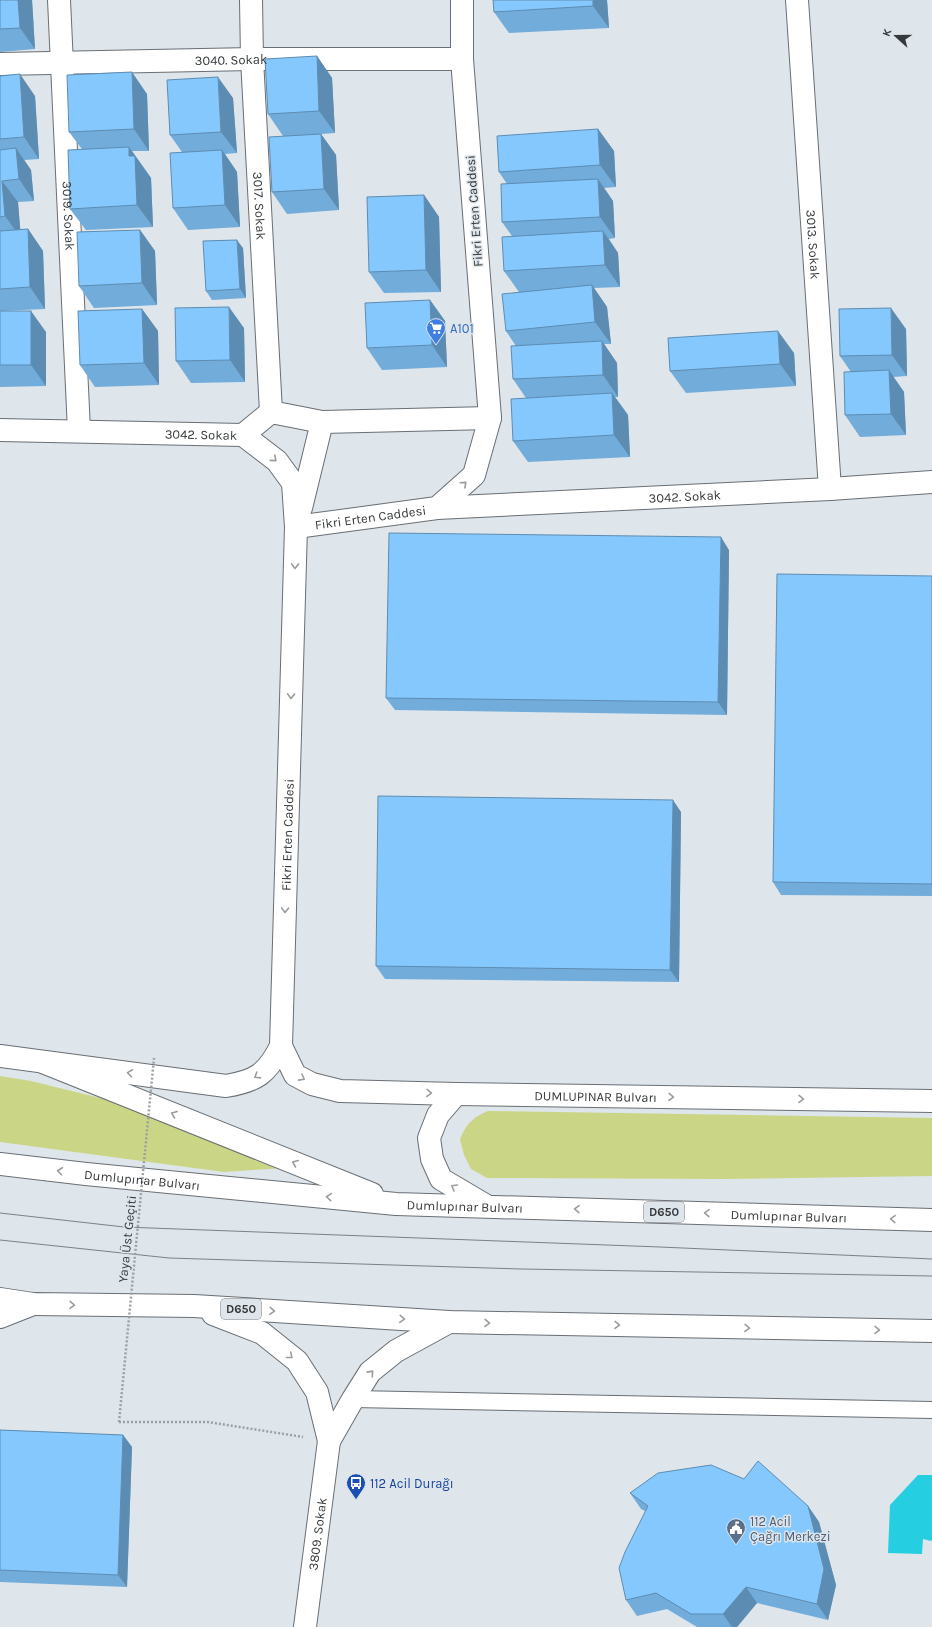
<svg xmlns="http://www.w3.org/2000/svg" width="932" height="1627" viewBox="0 0 932 1627" font-family="Karla,sans-serif">
<style>
.green{fill:#cad685}
.water{fill:#25cfe1}
.lines{fill:none;stroke-linecap:round;stroke-linejoin:round}
.service-casing{stroke:#696f74;stroke-width:18}
.minor-casing{stroke:#696f74;stroke-width:24}
.tertiary-casing{stroke:#696f74;stroke-width:24}
.trunk-casing{stroke:#696f74;stroke-width:24}
.path{stroke:#9ba0a5;stroke-width:2.5;stroke-dasharray:2 2;stroke-linecap:butt}
.service{stroke:#fff;stroke-width:16}
.minor{stroke:#fff;stroke-width:22}
.tertiary{stroke:#fff;stroke-width:22}
.trunk{stroke:#fff;stroke-width:22}
.tram{stroke:#7c8185;stroke-width:1}
.path-bridge{stroke:#9ba0a5;stroke-width:2.5;stroke-dasharray:2 2;stroke-linecap:butt}
.wall{fill:#72acda}
.shaded-wall{fill:#5d8cb2}
.building{fill:#85c8fe;stroke:#5d8cb2}
.oneway{stroke:#9a9c9d}
.labels{text-anchor:middle;dominant-baseline:central;stroke-width:3;stroke-linejoin:round;paint-order:stroke}
.shield{fill:#dee5eb;stroke:#686d70;stroke-width:1}
.shield-label{font-size:12px;font-weight:bold;fill:#36393b}
.street-label{font-size:13px;fill:#36393b;stroke:#dee5eb}
.shop-label{font-size:13px;fill:#366cbe;stroke:#dee5eb;text-anchor:start}
.transit-label{font-size:13px;fill:#164399;stroke:#dee5eb;text-anchor:start}
.service-label{font-size:13px;fill:#4e5e75;stroke:#dee5eb;text-anchor:start}
</style>
<rect width="100%" height="100%" fill="#dee5eb"/>
<g class="green">
<polygon points="0,1076 31,1081 133,1106 284,1168 224,1172 0,1142"/>
<path d="M 488,1111 L 932,1118 L 932,1176 L 724,1179 L 487,1178 L 471,1169 L 464,1155 L 460,1139 C 467,1123 472,1118 488,1111 Z"/>
</g>
<polygon class="water" points="918,1475 932,1475 932,1540 931,1541 923,1539 922,1554 888,1553 890,1505"/>
<g class="lines">
<defs>
<polyline id="service" points="353,1399 932,1410"/>
<g id="minor">
<path id="s1" d="M 59,0 L 79,431"/>
<path id="s2" d="M 251,0 L 252,59 L 271,412"/>
<path id="s3" d="M 797,0 L 830,489"/>
<path id="s4" d="M 0,64 L 252,59 L 462,59"/>
<path id="s5" d="M 281,1046 L 295,1075 L 312,1084 L 340,1091 L 456,1094 L 932,1101"/>
<path id="s6" d="M 0,1056 L 226,1086 C 256,1081 267,1074 281,1046 L 296,527"/>
</g>
<g id="tertiary">
<path id="s7" d="M 0,430 L 243,435 L 271,412 L 322,422 L 490,418"/>
<polyline points="243,435 277,461 293,483 296,527"/>
<polyline points="301,508 322,422"/>
<path id="s8" d="M 437,508 L 830,489 L 932,482"/>
<path id="s9" d="M 296,527 L 437,508 L 474,475 L 490,418 L 462,59 L 462,0"/>
<polyline points="0,1317 33,1304"/>
<path id="s10" d="M 305,1627 L 329,1441"/>
</g>
<g id="trunk">
<polyline points="43,1062 372,1194"/>
<polyline points="456,1094 438,1115 429,1138 432,1159 441,1179 485,1205"/>
<path id="s11" d="M 0,1164 L 86,1174 L 396,1204 L 932,1220"/>
<polyline points="0,1299 33,1304 194,1306 449,1322 932,1331"/>
<polyline points="213,1314 262,1333 297,1361 317,1392 329,1441"/>
<polyline points="329,1441 353,1399 370,1372 396,1351 449,1322"/>
</g>
</defs>
<use href="#service" class="service-casing"/>
<use href="#minor" class="minor-casing"/>
<use href="#tertiary" class="tertiary-casing"/>
<use href="#trunk" class="trunk-casing"/>
<polyline class="path" points="119,1422 208,1422 303,1437"/>
<use href="#service" class="service"/>
<use href="#minor" class="minor"/>
<use href="#tertiary" class="tertiary"/>
<use href="#trunk" class="trunk"/>
<g class="tram">
<polyline points="0,1213 124,1227 660,1247 932,1259"/>
<polyline points="0,1240 169,1258 521,1269 932,1276"/>
</g>
<polyline class="path-bridge" points="119,1422 154,1058"/>
</g>
<g class="wall">
<polygon points="0,0 32,0 35,49 0,52"/>
<polygon points="493,0 607,0 609,28 509,33 494,12"/>
<polygon points="317,56 332,78 335,133 321,134 336,155 339,210 287,214 272,192 283,136 268,114"/>
<polygon points="0,76 35,96 39,159 24,160 31,170 34,201 18,202 20,230 28,229 43,251 45,309 0,311"/>
<polygon points="147,94 149,151 132,151 151,178 153,227 86,230 70,209 82,149 69,132"/>
<polygon points="233,98 237,153 225,154 237,172 240,227 188,230 173,208 182,152 170,135"/>
<polygon points="598,129 614,151 616,187 604,188 613,201 615,238 609,239 618,253 620,287 594,288 607,307 611,344 604,344 617,363 618,397 615,397 628,415 630,457 528,462 513,441 526,398 513,379 516,346 506,331 519,292 504,271 512,236 502,222 507,184 499,172"/>
<polygon points="424,195 439,217 441,292 384,293 369,272"/>
<polygon points="140,230 155,251 157,305 94,308 79,286"/>
<polygon points="243,248 246,298 212,300 206,291"/>
<polygon points="430,300 445,321 447,367 382,370 367,348"/>
<polygon points="142,309 158,331 159,385 95,387 80,365"/>
<polygon points="0,311 46,332 46,386 0,387"/>
<polygon points="244,328 245,382 191,383 176,361"/>
<polygon points="906,329 907,376 893,377 904,392 906,435 860,437 845,415 851,372 840,356"/>
<polygon points="794,353 796,386 686,393 670,371"/>
<polygon points="729,550 727,715 395,710 386,698"/>
<polygon points="932,576 932,896 781,895 773,882"/>
<polygon points="681,812 679,982 385,979 376,966"/>
<polygon points="0,1430 123,1435 132,1447 127,1587 0,1582"/>
<polygon points="744,1479 808,1506 819,1522 836,1585 828,1620 757,1603 737,1627 697,1627 667,1609 637,1616 626,1600 645,1511 641,1509 630,1493"/>
</g>
<g class="shaded-wall">
<polygon points="18,0 32,0 35,49 20,28"/>
<polygon points="593,0 607,0 609,28 593,6"/>
<polygon points="317,56 332,78 335,133 319,111"/>
<polygon points="132,72 147,94 149,151 134,129"/>
<polygon points="20,74 35,96 39,159 24,137"/>
<polygon points="218,77 233,98 237,153 221,132"/>
<polygon points="598,129 614,151 616,187 600,165"/>
<polygon points="321,134 336,155 339,210 324,189"/>
<polygon points="129,147 151,178 153,227 137,205 129,156"/>
<polygon points="16,148 31,170 34,201 19,179"/>
<polygon points="222,150 237,172 240,227 225,205"/>
<polygon points="598,179 613,201 615,238 600,217"/>
<polygon points="2,181 18,202 21,238 5,216"/>
<polygon points="424,195 439,217 441,292 426,270"/>
<polygon points="28,229 43,251 45,309 30,287"/>
<polygon points="140,230 155,251 157,305 142,283"/>
<polygon points="603,231 618,253 620,287 605,265"/>
<polygon points="237,240 243,248 246,298 240,289"/>
<polygon points="592,285 607,307 611,344 595,322"/>
<polygon points="430,300 445,321 447,367 432,345"/>
<polygon points="229,307 244,328 245,382 230,360"/>
<polygon points="891,308 906,329 907,376 892,355"/>
<polygon points="142,309 158,331 159,385 144,363"/>
<polygon points="31,311 46,332 46,386 31,365"/>
<polygon points="778,331 794,353 796,386 780,364"/>
<polygon points="602,341 617,363 618,397 603,375"/>
<polygon points="889,370 904,392 906,435 891,414"/>
<polygon points="612,393 628,415 630,457 614,435"/>
<polygon points="721,537 729,550 727,715 718,702"/>
<polygon points="673,800 681,812 679,982 670,970"/>
<polygon points="123,1435 132,1447 127,1587 118,1575"/>
<polygon points="808,1506 819,1522 836,1585 828,1620 817,1604"/>
<polygon points="746,1587 757,1603 737,1627 732,1627 723,1614"/>
</g>
<g class="building">
<polygon points="0,0 18,0 20,28 0,29"/>
<polygon points="493,0 593,0 593,6 494,12"/>
<polygon points="317,56 319,111 268,114 265,59"/>
<polygon points="132,72 134,129 69,132 67,75"/>
<polygon points="20,74 24,137 0,139 0,76"/>
<polygon points="218,77 221,132 170,135 167,80"/>
<polygon points="598,129 600,165 499,172 497,136"/>
<polygon points="321,134 324,189 272,192 269,137"/>
<polygon points="129,147 129,156 135,156 137,205 70,209 68,150"/>
<polygon points="16,148 19,179 2,181 5,216 0,217 0,150"/>
<polygon points="222,150 225,205 173,208 170,153"/>
<polygon points="598,179 600,217 502,222 501,184"/>
<polygon points="424,195 426,270 369,272 367,197"/>
<polygon points="28,229 30,287 0,289 0,231"/>
<polygon points="140,230 142,283 79,286 77,232"/>
<polygon points="603,231 605,265 504,271 502,237"/>
<polygon points="237,240 240,289 206,291 203,241"/>
<polygon points="592,285 595,322 506,331 502,294"/>
<polygon points="430,300 432,345 367,348 365,303"/>
<polygon points="229,307 230,360 176,361 175,308"/>
<polygon points="891,308 892,355 840,356 839,309"/>
<polygon points="142,309 144,363 80,365 78,311"/>
<rect x="0" y="311" width="31" height="54"/>
<polygon points="778,331 780,364 670,371 668,338"/>
<polygon points="602,341 603,375 513,379 511,346"/>
<polygon points="889,370 891,414 845,415 844,372"/>
<polygon points="612,393 614,435 513,441 511,399"/>
<polygon points="389,533 721,537 718,702 386,698"/>
<polygon points="777,574 932,576 932,884 773,882"/>
<polygon points="378,796 673,800 670,970 376,966"/>
<polygon points="0,1430 123,1435 118,1575 0,1570"/>
<polygon points="758,1461 808,1506 824,1569 817,1604 746,1587 723,1614 691,1614 656,1593 626,1600 619,1568 625,1552 648,1506 630,1493 658,1473 711,1465 744,1479"/>
</g>
<defs><path id="oneway-chevron" d="M-2-3.5L2.5 0L-2 3.5" fill="none" stroke-width="1.6" stroke-linecap="round" stroke-linejoin="round"/></defs>
<g class="oneway">
<use href="#oneway-chevron" transform="translate(274 459) rotate(41)"/>
<use href="#oneway-chevron" transform="translate(464 484) rotate(-42)"/>
<use href="#oneway-chevron" transform="translate(295 566) rotate(92)"/>
<use href="#oneway-chevron" transform="translate(291 696) rotate(92)"/>
<use href="#oneway-chevron" transform="translate(285 910) rotate(92)"/>
<use href="#oneway-chevron" transform="translate(130 1073) rotate(-172)"/>
<use href="#oneway-chevron" transform="translate(257 1076) rotate(148)"/>
<use href="#oneway-chevron" transform="translate(302 1078) rotate(29)"/>
<use href="#oneway-chevron" transform="translate(429 1093) rotate(2)"/>
<use href="#oneway-chevron" transform="translate(671 1097) rotate(1)"/>
<use href="#oneway-chevron" transform="translate(801 1099) rotate(1)"/>
<use href="#oneway-chevron" transform="translate(174 1114) rotate(-158)"/>
<use href="#oneway-chevron" transform="translate(295 1163) rotate(-158)"/>
<use href="#oneway-chevron" transform="translate(60 1171) rotate(-173)"/>
<use href="#oneway-chevron" transform="translate(454 1187) rotate(-150)"/>
<use href="#oneway-chevron" transform="translate(329 1197) rotate(-175)"/>
<use href="#oneway-chevron" transform="translate(577 1209) rotate(-178)"/>
<use href="#oneway-chevron" transform="translate(707 1213) rotate(-178)"/>
<use href="#oneway-chevron" transform="translate(893 1219) rotate(-178)"/>
<use href="#oneway-chevron" transform="translate(72 1305) rotate(1)"/>
<use href="#oneway-chevron" transform="translate(272 1311) rotate(4)"/>
<use href="#oneway-chevron" transform="translate(402 1319) rotate(4)"/>
<use href="#oneway-chevron" transform="translate(487 1323) rotate(1)"/>
<use href="#oneway-chevron" transform="translate(617 1325) rotate(1)"/>
<use href="#oneway-chevron" transform="translate(747 1328) rotate(1)"/>
<use href="#oneway-chevron" transform="translate(877 1330) rotate(1)"/>
<use href="#oneway-chevron" transform="translate(290 1356) rotate(39)"/>
<use href="#oneway-chevron" transform="translate(371 1373) rotate(-48)"/>
</g>
<defs>
<symbol id="supermarket-pin" viewBox="-11 -11 22 30"><path d="M0 17L-7.5 6A9.5 9.5 0 1 1 7.5 6Z" fill="#3f7fe0" stroke="#dee5eb"/><path d="M-6-5.5h2.5l.6 2H6L4.5 2H-2.5L-4.4-4H-6ZM-1.5 3.2a1.3 1.3 0 1 0 .1 0ZM3 3.2a1.3 1.3 0 1 0 .1 0Z" fill="#fff"/></symbol>
<symbol id="bus-pin" viewBox="-11 -11 22 30"><path d="M0 17L-7.5 6A9.5 9.5 0 1 1 7.5 6Z" fill="#1a4fb4" stroke="#dee5eb"/><path d="M-5-6H5V4H4V6H2V4H-2V6H-4V4H-5ZM-3.5-4V0h7V-4ZM-3.5 1.2v1.5H-2V1.2ZM2 1.2v1.5H3.5V1.2Z" fill="#fff"/></symbol>
<symbol id="civic-pin" viewBox="-11 -11 22 30"><path d="M0 17L-7.5 6A9.5 9.5 0 1 1 7.5 6Z" fill="#5c6f8a" stroke="#dee5eb"/><path d="M-.6-6.5H3V-4.5H.6V-3L4-1V1h2V6H-6V1h2V-1L-.6-3ZM-1.2 2.5V6h2.4V2.5Z" fill="#fff"/></symbol>
</defs>
<g fill-rule="evenodd">
<use href="#supermarket-pin" x="425" y="317" width="22" height="30"/>
<use href="#bus-pin" x="345" y="1472" width="22" height="30"/>
<use href="#civic-pin" x="725" y="1517" width="22" height="30"/>
</g>
<g class="labels">
<g class="shield">
<rect x="644" y="1202" width="40" height="20" rx="3"/>
<rect x="221" y="1299" width="40" height="20" rx="3"/>
</g>
<g class="shield-label">
<text x="664" y="1212">D650</text>
<text x="241" y="1309">D650</text>
</g>
<g class="street-label">
<text stroke="none"><textPath href="#s4" startOffset="231">3040. Sokak</textPath></text>
<text stroke="none"><textPath href="#s2" startOffset="206">3017. Sokak</textPath></text>
<text transform="translate(474 211) rotate(-94)">Fikri Erten Caddesi</text>
<text stroke="none"><textPath href="#s1" startOffset="216">3019. Sokak</textPath></text>
<text stroke="none"><textPath href="#s3" startOffset="245">3013. Sokak</textPath></text>
<text stroke="none"><textPath href="#s7" startOffset="201">3042. Sokak</textPath></text>
<text stroke="none"><textPath href="#s8" startOffset="248">3042. Sokak</textPath></text>
<text stroke="none"><textPath href="#s9" startOffset="75">Fikri Erten Caddesi</textPath></text>
<text stroke="none"><textPath href="#s6" startOffset="511">Fikri Erten Caddesi</textPath></text>
<text stroke="none"><textPath href="#s5" startOffset="336">DUMLUPINAR Bulvarı</textPath></text>
<text stroke="none"><textPath href="#s11" startOffset="143">Dumlupınar Bulvarı</textPath></text>
<text stroke="none"><textPath href="#s11" startOffset="467">Dumlupınar Bulvarı</textPath></text>
<text stroke="none"><textPath href="#s11" startOffset="791">Dumlupınar Bulvarı</textPath></text>
<text transform="translate(127 1239) rotate(-84)">Yaya Üst Geçiti</text>
<text stroke="none"><textPath href="#s10" startOffset="94">3809. Sokak</textPath></text>
</g>
<g class="shop-label">
<text x="450" y="328">A101</text>
</g>
<g class="transit-label">
<text x="370" y="1483">112 Acil Durağı</text>
</g>
<g class="service-label">
<text x="750" y="1521">112 Acil<tspan x="750" dy="15">Çağrı Merkezi</tspan></text>
</g>
</g>
<g transform="translate(896 36) rotate(291)" stroke="#dee5eb" stroke-width="3" paint-order="stroke">
<path d="M0-3L7 15L0 10L-7 15Z" fill="#36393b"/>
<text y="-6" font-size="11" font-weight="bold" text-anchor="middle" fill="#36393b">K</text>
</g>
</svg>
